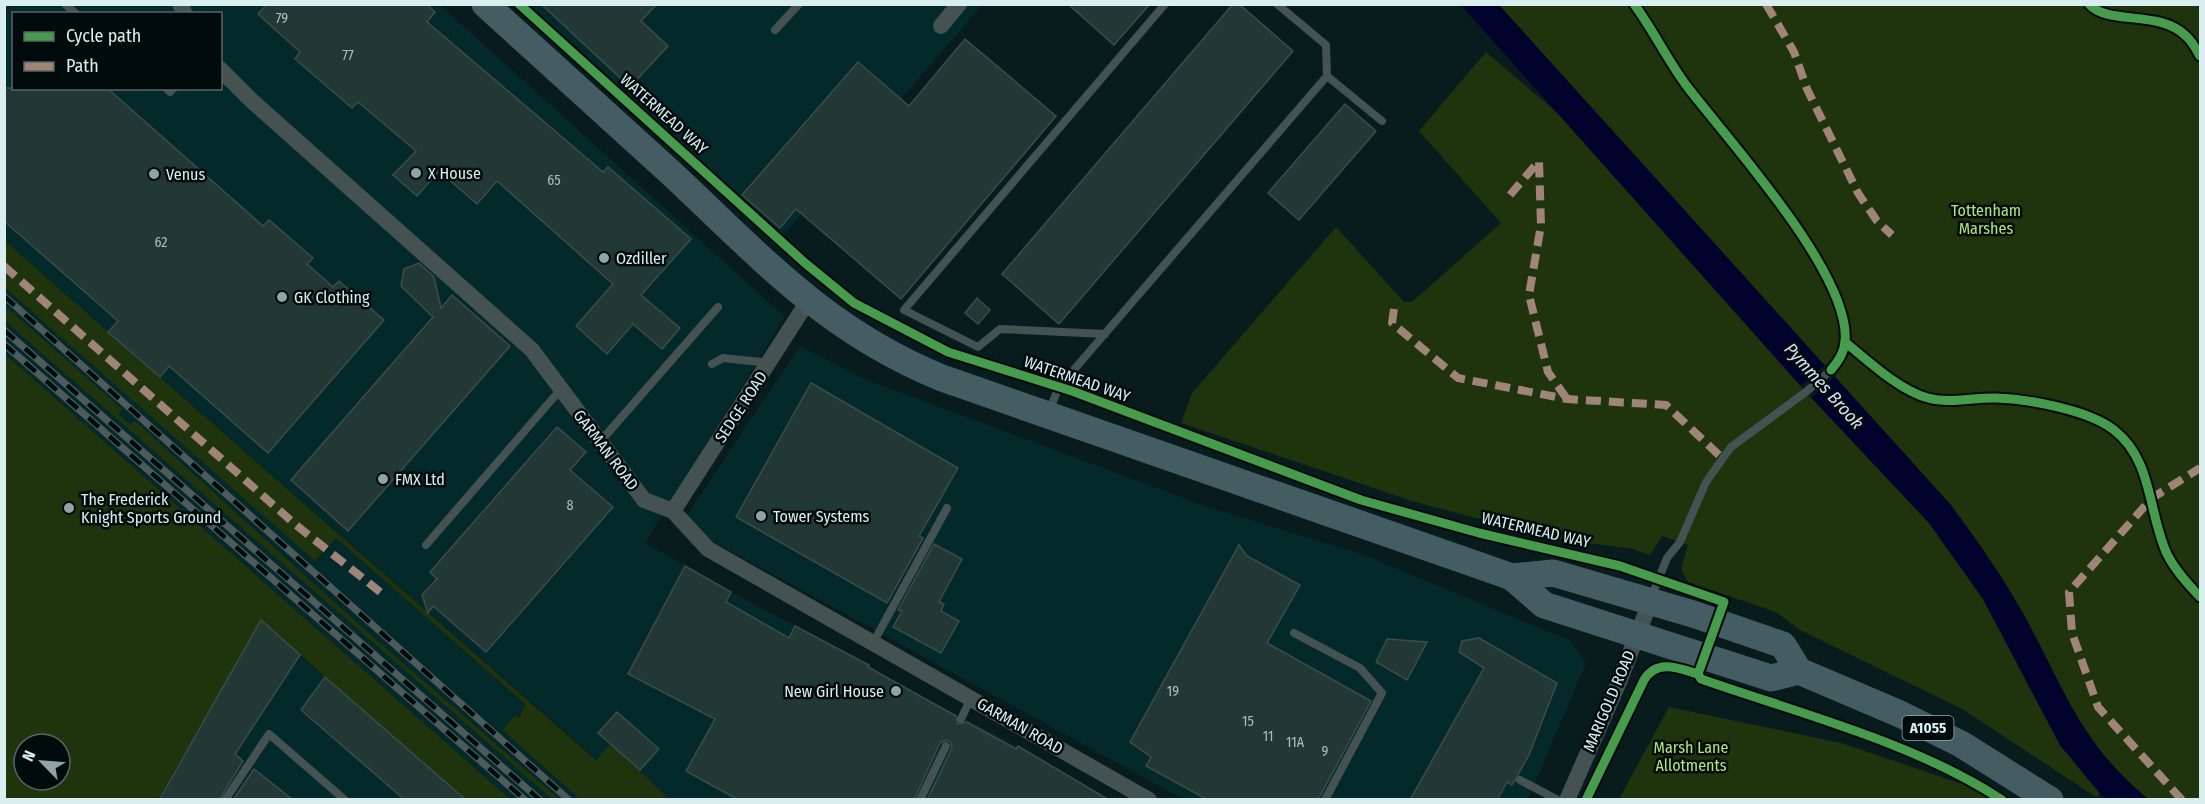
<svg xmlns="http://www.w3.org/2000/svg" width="2205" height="804" viewBox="0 0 2205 804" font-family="'Fira Sans Condensed',sans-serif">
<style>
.built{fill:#04292a;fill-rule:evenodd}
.green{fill:#1f340c;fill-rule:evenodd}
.water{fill:#02032d}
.pier{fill:#081c1e}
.building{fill:#213834;stroke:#3d4c4a;stroke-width:1.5}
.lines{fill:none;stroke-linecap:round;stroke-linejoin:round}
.service{stroke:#445252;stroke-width:8}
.minor{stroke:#445252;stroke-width:16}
.primary{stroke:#445d62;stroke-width:27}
.rail-casing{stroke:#4e5b5c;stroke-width:7}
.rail{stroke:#010b0c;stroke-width:4.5;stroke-dasharray:14;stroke-linecap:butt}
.quiet{stroke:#a18479;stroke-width:8;stroke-dasharray:15 8;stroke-linecap:butt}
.cycleway-casing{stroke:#010b0c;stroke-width:13}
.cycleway{stroke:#469c4c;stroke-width:9}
.poi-dot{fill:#90a4a5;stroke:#010b0c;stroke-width:2}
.labels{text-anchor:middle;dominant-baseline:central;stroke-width:5;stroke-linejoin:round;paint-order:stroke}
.number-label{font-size:14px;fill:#abc0c0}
.shield{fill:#010b0c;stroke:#98aaaa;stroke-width:1.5}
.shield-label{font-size:15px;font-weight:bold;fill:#d9eeee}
.street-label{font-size:16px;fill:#d9eeee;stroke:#010b0c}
.poi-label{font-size:16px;fill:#d9eeee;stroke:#010b0c;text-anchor:start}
.park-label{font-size:16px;fill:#b0e877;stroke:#010b0c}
.water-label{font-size:18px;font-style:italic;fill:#d7e1f6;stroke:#010b0c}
</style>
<rect width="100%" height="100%" fill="#081c1e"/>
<g class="built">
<path d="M 5,5 L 440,5 L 785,317 L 645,543 L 731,592 L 869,665 L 885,677 L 1032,754 L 1109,799 L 669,799 L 611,745 L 597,760 L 5,241 ZM 14,14 L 220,14 L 220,88 L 14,88 Z"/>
<polygon points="529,5 982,5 783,236"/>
<polygon points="5,288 316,561 336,538 525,704 518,718 515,715 502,730 580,799 510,799 5,354"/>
<polygon points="800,346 864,379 1205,506 1364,555 1571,641 1586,664 1528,799 1183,799 681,524"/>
<polygon points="261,620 299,655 466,799 159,800"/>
</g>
<g class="green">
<path d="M 1499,5 L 2197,5 L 2200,10 L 2200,799 L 2148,799 C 2080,743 2064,688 2024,615 C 2002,576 1977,540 1950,504 Z"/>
<polygon points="1486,52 1562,117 1806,392 1929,523 1983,599 2060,745 2100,794 2096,797 1964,710 1800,630 1776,612 1688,582 1681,569 1688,545 1662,536 1650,555 1633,549 1551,538 1412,501 1181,423 1192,393 1336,227 1404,302 1412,302 1501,223 1419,131"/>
<polygon points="5,241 596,760 611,744 669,799 580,799 502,730 515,715 519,718 525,704 336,538 315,561 5,288"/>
<polygon points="5,306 122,409 118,414 131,425 135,421 365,630 559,799 552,799 5,321"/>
<path d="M 5,354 L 510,799 L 466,799 L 261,621 L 158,799 L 5,799 ZM 24,744 L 60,744 L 60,780 L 24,780 Z"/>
<polygon points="1669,707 1841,743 1968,786 1989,799 1619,799"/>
</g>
<path class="water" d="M 1461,5 L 1499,5 L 1950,504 C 1977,540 2002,576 2024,615 C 2064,688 2080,743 2148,799 L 2105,799 L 2060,745 L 1983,599 L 1929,523 L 1806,392 Z"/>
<polygon class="pier" points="1826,364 1836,375 1811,398 1801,386"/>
<g class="building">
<polygon points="267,4 426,4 435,12 427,22 603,172 608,167 691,239 641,295 680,328 662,349 633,324 607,354 576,326 613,284 497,181 477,204 439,171 417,196 393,175 416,151 358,102 352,108 295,59 300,52 258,14"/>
<polygon points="541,4 657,4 641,21 668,46 630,87"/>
<polygon points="1068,4 1150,4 1114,45"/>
<polygon points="1233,4 1239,4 1293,51 1059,324 1002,274"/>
<polygon points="965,39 1056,116 901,299 796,209 780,228 742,195 858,62 909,106"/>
<polygon points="4,88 107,88 263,226 269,220 313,258 307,264 333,287 339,281 384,320 268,453 169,366 160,377 108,332 118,321 4,221"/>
<polygon points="1345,104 1376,131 1299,220 1268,193"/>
<polygon points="419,263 434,277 441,308 452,295 510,346 348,531 291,480 433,317 401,286 404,269"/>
<polygon points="977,298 990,310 978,324 965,313"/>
<polygon points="811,383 958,468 919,536 923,538 887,603 736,517"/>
<polygon points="557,427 586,452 570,470 613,507 486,652 433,606 428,613 422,595 437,579 430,572"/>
<polygon points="934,544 962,559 939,602 944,604 941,611 959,621 941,653 893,627 902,611 898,610"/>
<polygon points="1239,545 1247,556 1300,585 1267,643 1371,701 1318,800 1208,800 1146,766 1151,757 1130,742"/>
<polygon points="685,566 731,592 726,602 789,638 795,626 869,665 868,667 956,716 958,724 967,722 1016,749 1018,746 1109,800 927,800 952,748 951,742 946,740 940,743 914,800 739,800 702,780 686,771 715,719 628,674"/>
<polygon points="261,620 300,655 235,754 243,761 219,800 159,800"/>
<polygon points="1479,638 1557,683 1529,755 1512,785 1507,782 1497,800 1410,800 1484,668 1459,652 1462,641"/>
<polygon points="1387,639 1427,642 1407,680 1376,662"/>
<polygon points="325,677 466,800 405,800 301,710"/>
<polygon points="617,712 659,749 640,770 598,733"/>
<polygon points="254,769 293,800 233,800"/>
</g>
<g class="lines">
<g class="service">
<polyline points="65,4 76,14"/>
<polyline points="1277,4 1326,45 1327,76"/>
<polyline points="775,30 799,4"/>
<polyline points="166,88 170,92 174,88"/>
<polyline points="1105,334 1000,329 978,347 904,310 1165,4"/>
<polyline points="712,364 723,358 770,363"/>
<polyline points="1049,411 1059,387 1327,76 1382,121"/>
<polyline points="599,443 718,307"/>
<polyline points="426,545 561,389"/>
<polyline points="1651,598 1667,558 1680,542 1706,482 1731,447 1806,392 1831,370"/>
<polyline points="1294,633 1360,668 1382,693 1325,800"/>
<polyline points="873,643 947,508"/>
<polyline points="961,719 971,698"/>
<polyline points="1520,780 1558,800"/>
<polyline points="225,800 269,734 345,800"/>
<polyline points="920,800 946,746"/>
</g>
<g class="minor">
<polyline points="180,4 185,14"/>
<polyline points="941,26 959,4"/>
<polyline points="220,69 252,101 532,350 644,500 673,511 708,549 1149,800"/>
<polyline points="673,511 808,301"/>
<polyline points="1567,800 1619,682 1650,602"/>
</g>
<g class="primary">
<path d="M 485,4 C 547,61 609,116 671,173 C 761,257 825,330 942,378 L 1512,577 L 1544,605 L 1771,678 L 1799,671"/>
<polyline points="1512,577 1553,573 1693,614 1783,645 1799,671 1900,714 1961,744 2050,800"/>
</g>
<defs>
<g id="rail">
<polyline points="4,296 569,800"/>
<polyline points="4,330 540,800"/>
<polyline points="4,344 525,800"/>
</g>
</defs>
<use href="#rail" class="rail-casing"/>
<use href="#rail" class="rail"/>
<g class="quiet">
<polyline points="1766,4 1794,52 1807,89 1858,193 1877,221 1892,235"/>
<polyline points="1510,195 1539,161 1541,225 1529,295 1548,372 1567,399"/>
<polyline points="4,266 296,525 384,595"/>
<polyline points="1394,309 1392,323 1458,378 1567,399 1666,405 1722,458"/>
<polyline points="2182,800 2098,707 2072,633 2069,592 2152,498 2200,468"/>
</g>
<defs>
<g id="cycleway">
<polyline points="519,4 805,263 854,303 948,352 1072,391 1361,500 1479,533 1620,566 1724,602 1698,674"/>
<path d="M 1634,4 C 1653,30 1667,59 1686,85 C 1727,139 1852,275 1845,342 C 1844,353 1838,362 1831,370"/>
<path d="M 2089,4 C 2108,26 2159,9 2186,36 C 2192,41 2196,49 2200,56"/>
<path d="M 1845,342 C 1867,360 1900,391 1928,398 C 1950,404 1974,397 1996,398 C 2028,399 2089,410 2114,430 C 2153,460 2148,513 2167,554 C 2175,570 2188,584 2200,597"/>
<path d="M 1586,800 L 1644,680 C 1657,659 1678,668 1698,674 L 1701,679 C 1798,713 1916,743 2002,800"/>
</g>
</defs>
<use href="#cycleway" class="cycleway-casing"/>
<use href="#cycleway" class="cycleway"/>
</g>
<g class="poi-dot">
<circle cx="416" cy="173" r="6"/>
<circle cx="154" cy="174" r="6"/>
<circle cx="604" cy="258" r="6"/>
<circle cx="282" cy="297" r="6"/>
<circle cx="383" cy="479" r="6"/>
<circle cx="69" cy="508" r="6"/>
<circle cx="761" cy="516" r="6"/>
<circle cx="896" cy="691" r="6"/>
</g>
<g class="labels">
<g class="number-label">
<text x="282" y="18">79</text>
<text x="348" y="55">77</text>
<text x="554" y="180">65</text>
<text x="161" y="242">62</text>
<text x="570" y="505">8</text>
<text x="1173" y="691">19</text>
<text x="1248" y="721">15</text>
<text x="1268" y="736">11</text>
<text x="1295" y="742">11A</text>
<text x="1325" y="751">9</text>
</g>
<rect class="shield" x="1902.5" y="716" width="51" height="24" rx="4.5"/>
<g class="shield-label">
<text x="1928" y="728">A1055</text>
</g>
<g class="street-label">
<text transform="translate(664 114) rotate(42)">WATERMEAD WAY</text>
<text transform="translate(1077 379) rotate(19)">WATERMEAD WAY</text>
<text transform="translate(741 407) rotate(-57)">SEDGE ROAD</text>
<text transform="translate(606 450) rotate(53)">GARMAN ROAD</text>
<text transform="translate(1536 530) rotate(13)">WATERMEAD WAY</text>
<text transform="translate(1609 701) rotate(-67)">MARIGOLD ROAD</text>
<text transform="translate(1020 726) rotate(30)">GARMAN ROAD</text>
</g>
<g class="poi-label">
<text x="428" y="173">X House</text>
<text x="166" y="174">Venus</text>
<text x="616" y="258">Ozdiller</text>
<text x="294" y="297">GK Clothing</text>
<text x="395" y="479">FMX Ltd</text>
<text x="81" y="499">The Frederick<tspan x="81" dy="18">Knight Sports Ground</tspan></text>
<text x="773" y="516">Tower Systems</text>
<text x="884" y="691" text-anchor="end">New Girl House</text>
</g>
<g class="park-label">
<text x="1986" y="210">Tottenham<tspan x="1986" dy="18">Marshes</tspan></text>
<text x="1691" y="747">Marsh Lane<tspan x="1691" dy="18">Allotments</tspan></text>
</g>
<g class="water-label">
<text transform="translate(1824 386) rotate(48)">Pymmes Brook</text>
</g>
</g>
<rect width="2205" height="804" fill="none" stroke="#d9eeee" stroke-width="12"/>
<rect x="12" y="12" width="210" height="78" fill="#010b0c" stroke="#576666" stroke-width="1.5"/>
<rect x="24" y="32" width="30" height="9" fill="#469c4c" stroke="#576666" stroke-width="1.5"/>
<text x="66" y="42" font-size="18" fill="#d9eeee">Cycle path</text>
<rect x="24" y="62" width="30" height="9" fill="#a18479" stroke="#576666" stroke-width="1.5"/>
<text x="66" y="72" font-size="18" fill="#d9eeee">Path</text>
<g transform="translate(42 762) rotate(295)"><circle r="28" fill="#010b0c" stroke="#576666" stroke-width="1.5"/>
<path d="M0-4.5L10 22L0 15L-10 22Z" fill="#90a4a5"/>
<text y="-9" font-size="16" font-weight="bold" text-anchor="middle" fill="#d9eeee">N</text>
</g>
</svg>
